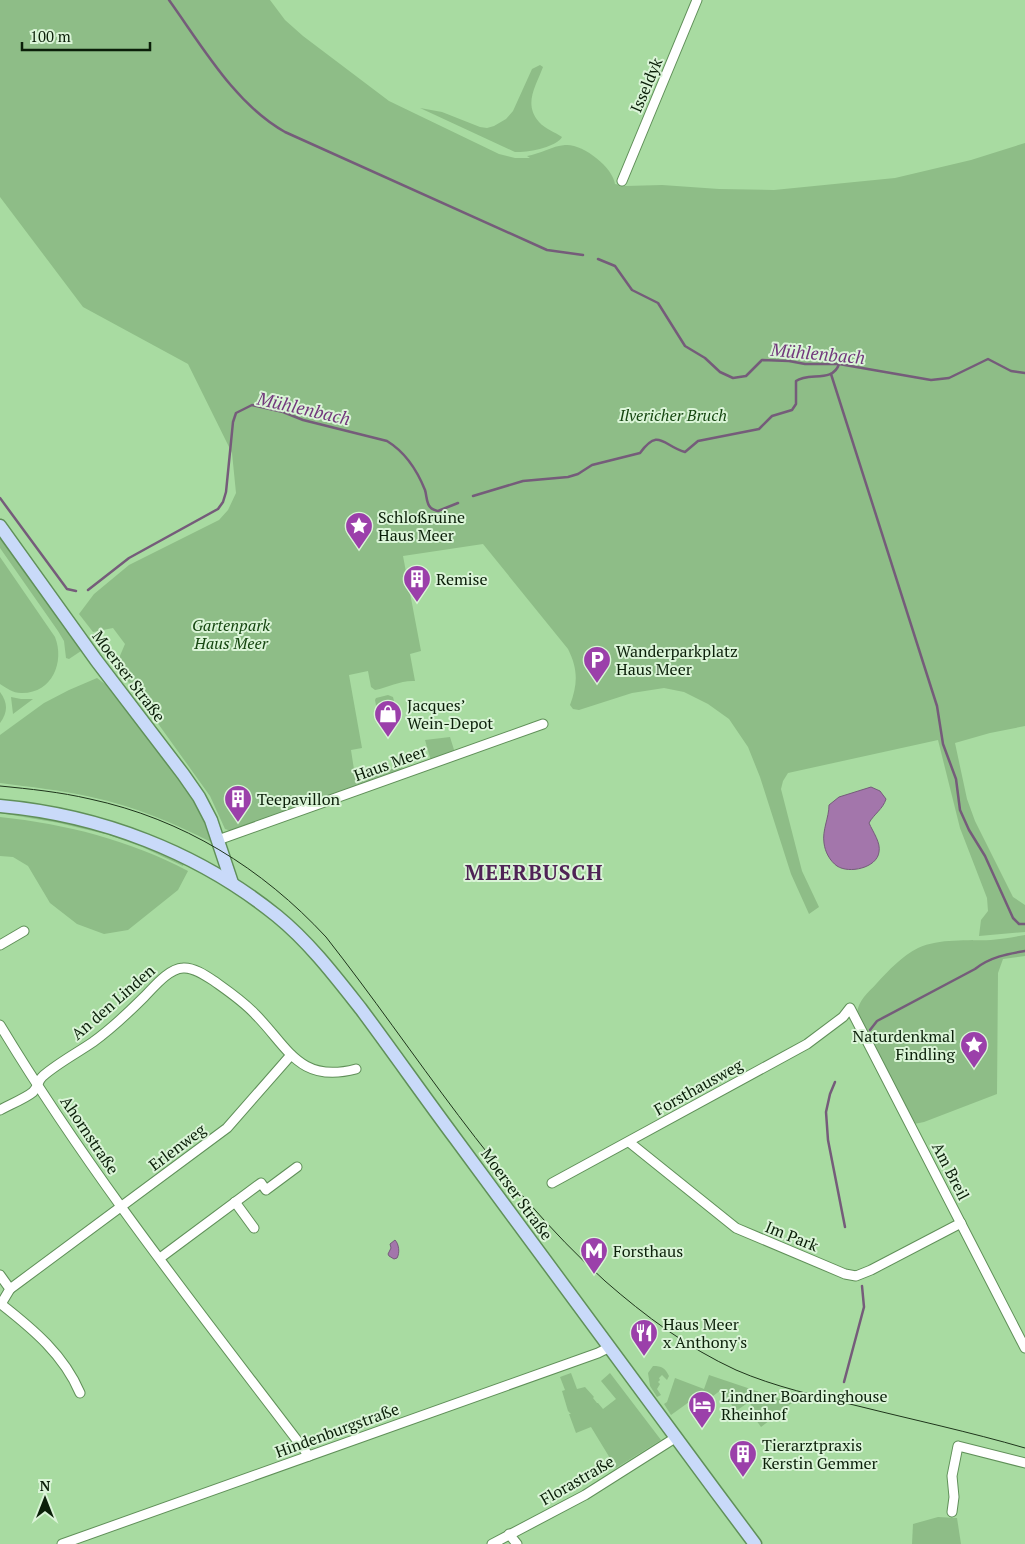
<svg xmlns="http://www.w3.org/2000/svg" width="1025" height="1544" viewBox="0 0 1025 1544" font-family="'PT Serif',serif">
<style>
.green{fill:#8ebd87}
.water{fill:#a376ab;stroke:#755c7a}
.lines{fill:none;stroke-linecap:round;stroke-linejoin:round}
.stream{stroke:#755c7a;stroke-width:2.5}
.minor-casing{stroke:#609059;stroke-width:11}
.secondary-casing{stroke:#609059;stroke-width:15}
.minor{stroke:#fff;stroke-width:9}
.secondary{stroke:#c9daf9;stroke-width:12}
.tram{stroke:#1e351b;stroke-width:1}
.labels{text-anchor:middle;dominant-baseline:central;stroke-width:4;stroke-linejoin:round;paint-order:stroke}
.street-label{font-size:16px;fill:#0b1f09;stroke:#daf4d7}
.park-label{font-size:16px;font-style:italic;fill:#154610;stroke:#daf4d7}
.poi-label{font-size:16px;fill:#0b1f09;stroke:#daf4d7;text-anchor:start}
.water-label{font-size:18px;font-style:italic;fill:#72387c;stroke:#daf4d7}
.district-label{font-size:21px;font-weight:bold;letter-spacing:1px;fill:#4f2356;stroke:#daf4d7}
</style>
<rect width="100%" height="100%" fill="#a8dba1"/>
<g class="green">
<path d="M 0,0 L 270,0 L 285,20 L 303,36 L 389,101 L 499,154 L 515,158 L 530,158 L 527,156 C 540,154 552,146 565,145 C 582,143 613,167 615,184 L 626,186 L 662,185 L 719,189 L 774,190 L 895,178 L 971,160 L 1025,143 L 1025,726 L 990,733 L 955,743 L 967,799 L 975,821 L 1013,897 L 1025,905 L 1025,932 L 979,936 L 981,920 L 988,911 L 987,898 L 960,828 L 938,740 L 788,773 L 783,781 L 781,789 L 802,871 L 819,907 L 809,914 L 791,874 L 760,777 L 748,747 L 729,719 L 708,704 L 684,692 L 664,688 L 632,693 L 579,710 L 573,709 L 570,705 C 578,684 578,669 568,649 L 483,544 L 403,556 L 421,651 L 410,654 L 415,681 C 401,680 389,687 375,690 L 371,687 L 368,671 L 349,675 L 362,748 L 351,750 L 355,776 L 402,767 L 405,773 L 234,832 L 225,829 L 210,796 L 116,665 L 125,644 L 113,628 L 93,632 L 79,614 L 94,594 L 129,565 L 219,520 L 228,510 L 236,493 L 232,453 L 188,364 L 83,307 L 0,197 Z"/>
<path d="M 540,65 L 543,67 C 536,86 523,104 539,122 C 545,129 555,132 562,137 C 557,147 527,153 515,152 L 420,108 L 442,112 L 480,127 L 487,128 L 494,126 L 506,119 L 513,111 L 532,69 Z"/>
<polygon points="0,536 81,651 69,659 66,658 64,641 58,631 0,548"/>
<path d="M 0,557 L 55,637 C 65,662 52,694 21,693 C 13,693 6,688 0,684 Z"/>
<path d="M 97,678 L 105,684 L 179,778 L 203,815 L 213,843 C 174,823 134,806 91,797 C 61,790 30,787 0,783 L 0,735 L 44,703 L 69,690 Z"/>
<path d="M 0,692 C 8,703 8,712 0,723 Z"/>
<polygon points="388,695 393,697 399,721 381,724 379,722 375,700 376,698"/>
<polygon points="11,697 21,699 33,699 13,714"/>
<polygon points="450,737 455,753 431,761 425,740"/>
<polygon points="0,811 28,814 106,831 105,834 59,823 0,813"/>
<path d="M 0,817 C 66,824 129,840 188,871 L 178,890 L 128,930 L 104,934 L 77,924 L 50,903 L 28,866 L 13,857 L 0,856 Z"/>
<polygon points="110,833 168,856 184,864 183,866 142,847 109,835"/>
<path d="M 1025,935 L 1025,956 L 1003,959 L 998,973 L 997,1094 L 924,1122 L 914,1124 L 857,1014 C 858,1000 868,993 877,983 C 889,970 902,956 918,948 C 940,938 967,941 991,940 C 1002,939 1014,937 1025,935 Z"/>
<path d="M 653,1366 C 662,1366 665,1368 669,1376 L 667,1380 L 662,1375 L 659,1378 L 660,1380 L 658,1382 L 660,1384 L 657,1389 L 661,1395 L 657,1397 L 650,1386 L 648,1373 Z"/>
<polygon points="571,1373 577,1389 585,1387 594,1397 593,1398 597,1403 598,1403 603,1409 616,1399 601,1381 610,1373 661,1440 616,1468 591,1427 576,1433 569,1414 571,1414 568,1411 562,1391 565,1390 560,1377"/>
<polygon points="709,1375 792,1403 761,1427 756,1420 760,1417 749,1402 736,1411 721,1390 705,1402 707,1405 704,1407 696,1397 671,1415 664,1404 667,1402 675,1378 704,1389"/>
<polygon points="938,1517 957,1518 961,1544 912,1544 913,1524"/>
</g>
<g class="water">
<path d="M 871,787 L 880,791 L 886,799 C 883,809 874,814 869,823 C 873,832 881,843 879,852 C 877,868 849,874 837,866 C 830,861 825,852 824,843 C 822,830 829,818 829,805 L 839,797 Z"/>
<path d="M 395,1240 C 399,1244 400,1253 397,1258 L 394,1259 L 389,1256 L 388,1254 L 391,1248 L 390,1244 Z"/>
</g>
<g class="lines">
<g class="stream">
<path d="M 169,0 C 202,46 235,104 285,132 L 547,250 L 583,255"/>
<polyline points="598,259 615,266 632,290 658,303 685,346 705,358 720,372 733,378 746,376 762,360 789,361 805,364 839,364 931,380 949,378 988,359 1011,371 1025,373"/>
<polyline points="831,374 937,706 943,744 956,779 960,810 969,830 985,856 1013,918 1019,924 1025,924"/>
<path d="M 473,496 L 523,481 L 568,477 L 578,474 L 592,465 L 640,453 C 659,427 663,446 685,452 L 698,441 L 759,429 L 772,416 L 792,410 L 796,404 L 796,381 C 809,372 833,383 839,364"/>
<polyline points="0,498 67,589 76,591"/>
<path d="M 88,590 L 129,558 L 218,509 L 223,502 L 226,492 L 233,422 L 236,413 L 252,405 L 283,412 L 303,420 L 387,441 C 405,452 417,470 425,490 C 427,496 426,504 431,508 C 432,509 437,511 438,511 L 458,503"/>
<path d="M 870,1030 L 877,1021 L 975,969 C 990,957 1007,954 1025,951"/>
<polyline points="835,1082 830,1094 826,1112 828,1140 845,1227"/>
<polyline points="844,1382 864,1307 862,1286"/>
</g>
<defs>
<g id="minor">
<polyline points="622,181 697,0"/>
<polyline points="218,840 543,724"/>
<polyline points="0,945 24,931"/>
<path d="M 0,1025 C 91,1176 202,1315 309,1456"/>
<path d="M 0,1110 C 9,1105 26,1098 33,1092 C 38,1087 38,1080 43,1076 C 58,1063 77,1053 93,1042 C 111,1029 128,1013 144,997 C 154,987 168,969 183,968 C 193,967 205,975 214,981 C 228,991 243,1001 255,1014 C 288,1047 299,1084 356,1069"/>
<polyline points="629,1142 736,1228 845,1274 856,1276 871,1270 961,1223"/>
<polyline points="552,1183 807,1044 843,1017 850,1008 1025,1348"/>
<polyline points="235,1202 254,1228"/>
<polyline points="160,1258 261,1183 266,1190 297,1167"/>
<path d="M 0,1275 L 10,1289 L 1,1304 C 33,1329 64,1355 80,1393"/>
<polyline points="10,1289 227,1128 291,1055"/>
<polyline points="952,1512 954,1497 952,1476 958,1446 1025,1463"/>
<polyline points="509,1534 517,1544"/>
<polyline points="62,1544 598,1353 608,1348"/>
<polyline points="492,1544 585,1495 675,1438"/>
</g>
<g id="secondary">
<polyline points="0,526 96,660 183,774 199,797 211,820 232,883"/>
<path d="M 0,806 C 100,815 198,852 277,916 C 309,942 335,976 361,1009 C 393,1052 423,1095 455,1138 C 554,1273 654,1409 755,1544"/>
</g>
</defs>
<use href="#minor" class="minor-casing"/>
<use href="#secondary" class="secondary-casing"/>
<use href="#minor" class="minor"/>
<use href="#secondary" class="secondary"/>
<path class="tram" d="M 0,786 C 30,789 60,792 90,799 C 183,819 262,868 326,937 C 417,1053 495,1182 605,1281 C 645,1316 688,1348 736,1370 C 775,1387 817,1396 858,1406 C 914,1420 970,1432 1025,1448"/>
</g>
<defs>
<symbol id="sight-pin" viewBox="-11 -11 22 30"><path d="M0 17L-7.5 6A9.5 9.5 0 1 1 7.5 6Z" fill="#9b40aa" stroke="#daf4d7"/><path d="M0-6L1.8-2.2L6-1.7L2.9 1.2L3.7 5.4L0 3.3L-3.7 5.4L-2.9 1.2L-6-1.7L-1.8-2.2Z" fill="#fff"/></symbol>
<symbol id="building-pin" viewBox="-11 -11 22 30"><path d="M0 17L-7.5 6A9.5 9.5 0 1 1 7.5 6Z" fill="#9b40aa" stroke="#daf4d7"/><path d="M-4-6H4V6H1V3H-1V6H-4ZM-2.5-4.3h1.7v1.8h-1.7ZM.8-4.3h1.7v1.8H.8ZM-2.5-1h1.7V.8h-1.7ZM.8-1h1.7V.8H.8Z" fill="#fff"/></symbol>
<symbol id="parking-pin" viewBox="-11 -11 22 30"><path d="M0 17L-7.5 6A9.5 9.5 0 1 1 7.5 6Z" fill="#9b40aa" stroke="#daf4d7"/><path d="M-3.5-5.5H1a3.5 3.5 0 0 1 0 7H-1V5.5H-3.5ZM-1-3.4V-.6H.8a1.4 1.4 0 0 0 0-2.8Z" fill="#fff"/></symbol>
<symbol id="shop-pin" viewBox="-11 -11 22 30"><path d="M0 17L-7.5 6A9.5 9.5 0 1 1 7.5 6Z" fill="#9b40aa" stroke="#daf4d7"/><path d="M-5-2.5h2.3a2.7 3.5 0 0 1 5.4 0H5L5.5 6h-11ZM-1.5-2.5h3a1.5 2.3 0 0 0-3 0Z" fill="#fff"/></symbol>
<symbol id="metro-pin" viewBox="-11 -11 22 30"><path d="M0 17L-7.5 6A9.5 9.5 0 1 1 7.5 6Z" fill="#9b40aa" stroke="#daf4d7"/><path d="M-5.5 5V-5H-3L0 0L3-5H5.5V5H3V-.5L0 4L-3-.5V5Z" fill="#fff"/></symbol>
<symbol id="restaurant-pin" viewBox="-11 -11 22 30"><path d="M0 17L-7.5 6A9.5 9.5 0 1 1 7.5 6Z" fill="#9b40aa" stroke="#daf4d7"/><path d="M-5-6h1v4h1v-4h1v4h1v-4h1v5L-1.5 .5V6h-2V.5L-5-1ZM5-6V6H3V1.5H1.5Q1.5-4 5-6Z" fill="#fff"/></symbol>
<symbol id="hotel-pin" viewBox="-11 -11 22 30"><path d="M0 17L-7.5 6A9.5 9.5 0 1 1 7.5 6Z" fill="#9b40aa" stroke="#daf4d7"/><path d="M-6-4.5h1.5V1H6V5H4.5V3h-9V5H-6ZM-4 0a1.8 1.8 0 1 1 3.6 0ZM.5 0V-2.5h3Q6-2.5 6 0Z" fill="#fff"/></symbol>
</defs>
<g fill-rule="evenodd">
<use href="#sight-pin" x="343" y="510" width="32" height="43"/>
<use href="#building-pin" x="401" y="563" width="32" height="43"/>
<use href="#parking-pin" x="581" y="644" width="32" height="43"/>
<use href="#shop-pin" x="372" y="698" width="32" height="43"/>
<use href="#building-pin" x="222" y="783" width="32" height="43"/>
<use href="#sight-pin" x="958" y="1029" width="32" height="43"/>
<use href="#metro-pin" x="578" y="1235" width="32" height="43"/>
<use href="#restaurant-pin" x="628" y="1317" width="32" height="43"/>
<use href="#hotel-pin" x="686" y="1389" width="32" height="43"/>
<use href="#building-pin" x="727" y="1438" width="32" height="43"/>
</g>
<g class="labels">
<g class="street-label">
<text transform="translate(646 85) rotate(-67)">Isseldyk</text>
<text transform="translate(129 676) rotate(53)">Moerser Straße</text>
<text transform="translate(390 763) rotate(-20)">Haus Meer</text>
<text transform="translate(113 1002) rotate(-41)">An den Linden</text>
<text transform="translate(698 1087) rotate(-29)">Forsthausweg</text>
<text transform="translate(90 1135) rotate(56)">Ahornstraße</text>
<text transform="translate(177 1147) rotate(-37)">Erlenweg</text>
<text transform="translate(951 1171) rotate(63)">Am Breil</text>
<text transform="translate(517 1194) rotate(54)">Moerser Straße</text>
<text transform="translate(792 1236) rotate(22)">Im Park</text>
<text transform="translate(337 1430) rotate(-20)">Hindenburgstraße</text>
<text transform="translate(577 1480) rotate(-30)">Florastraße</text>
</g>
<g class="park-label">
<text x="673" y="415">Ilvericher Bruch</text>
<text x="231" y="625">Gartenpark<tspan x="231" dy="18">Haus Meer</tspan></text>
</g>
<g class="poi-label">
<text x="378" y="517">Schloßruine<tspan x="378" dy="18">Haus Meer</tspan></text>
<text x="436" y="579">Remise</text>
<text x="616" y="651">Wanderparkplatz<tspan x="616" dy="18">Haus Meer</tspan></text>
<text x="407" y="705">Jacques’<tspan x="407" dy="18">Wein-Depot</tspan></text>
<text x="257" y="799">Teepavillon</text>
<text x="955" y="1036" text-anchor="end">Naturdenkmal<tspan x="955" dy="18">Findling</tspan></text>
<text x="613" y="1251">Forsthaus</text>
<text x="663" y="1324">Haus Meer<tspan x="663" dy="18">x Anthony's</tspan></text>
<text x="721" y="1396">Lindner Boardinghouse<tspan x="721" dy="18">Rheinhof</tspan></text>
<text x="762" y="1445">Tierarztpraxis<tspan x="762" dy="18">Kerstin Gemmer</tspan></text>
</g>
<g class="water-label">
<text transform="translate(818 353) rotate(5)">Mühlenbach</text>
<text transform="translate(304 408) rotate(13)">Mühlenbach</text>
</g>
<g class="district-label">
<text x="534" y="872">MEERBUSCH</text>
</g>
</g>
<g transform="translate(45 1499)" stroke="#daf4d7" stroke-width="4" paint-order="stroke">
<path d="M0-4L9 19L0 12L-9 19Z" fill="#0b1f09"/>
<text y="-8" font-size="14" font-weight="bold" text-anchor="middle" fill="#0b1f09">N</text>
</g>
<path d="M22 42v8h128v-8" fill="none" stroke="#0b1f09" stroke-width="2.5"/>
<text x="30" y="42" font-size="15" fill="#0b1f09" stroke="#daf4d7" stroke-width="4" paint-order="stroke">100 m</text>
</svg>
